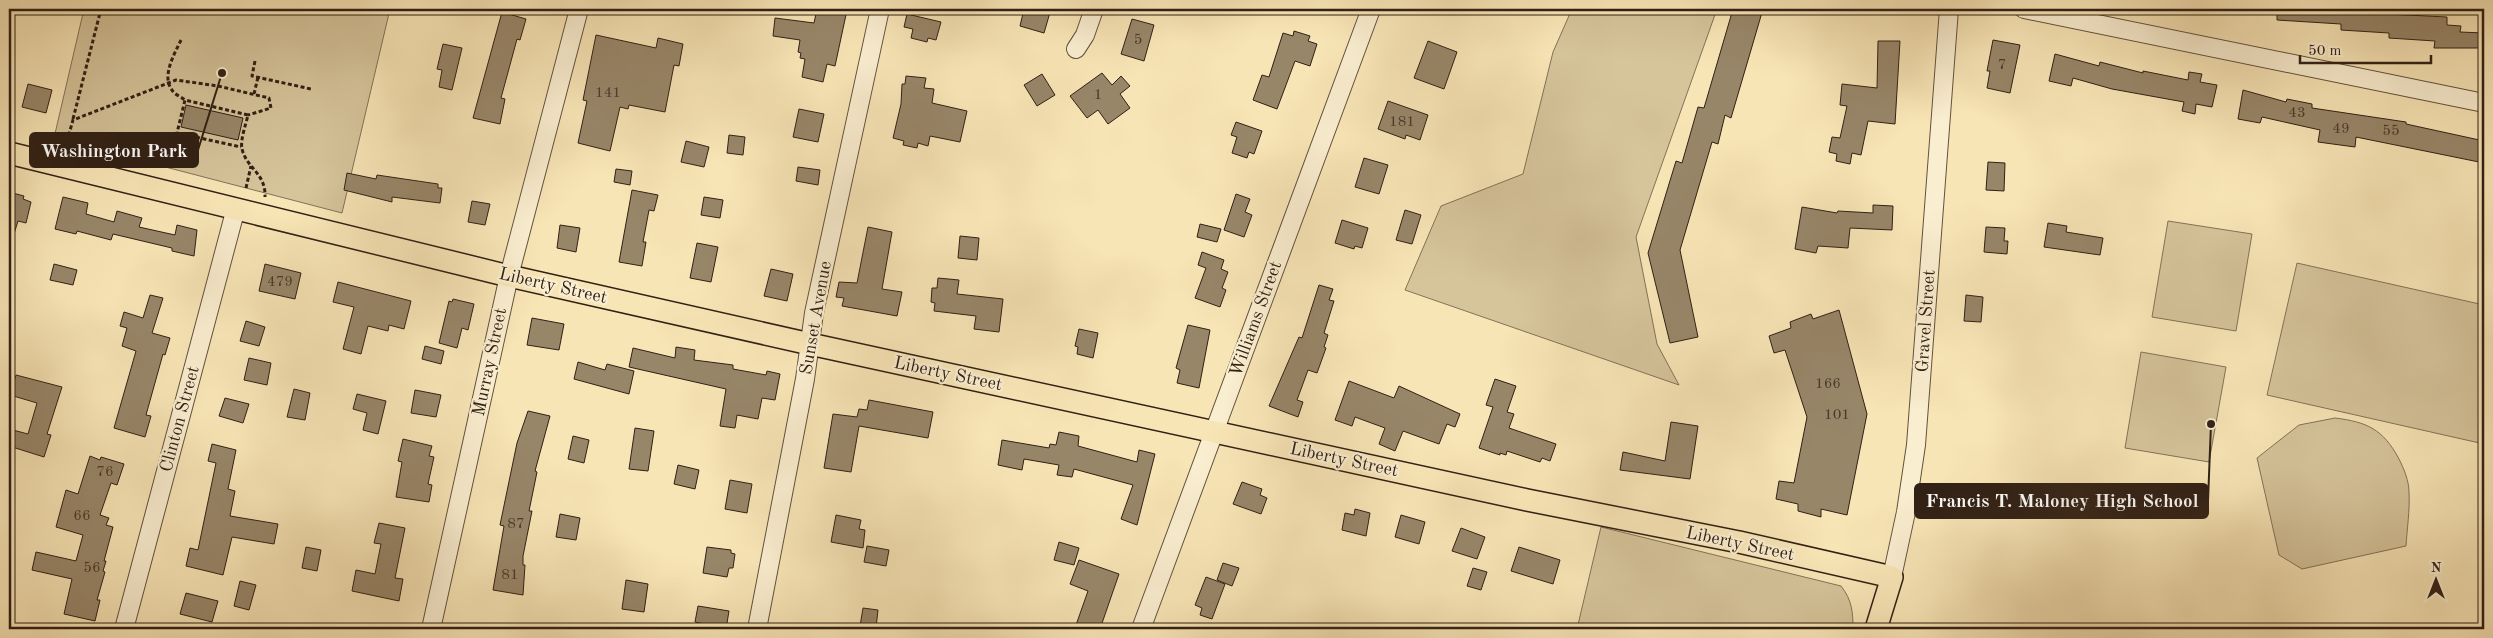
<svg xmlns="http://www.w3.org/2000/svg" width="2493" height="638" viewBox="0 0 2493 638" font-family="'Old Standard TT',serif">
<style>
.green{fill:#d6c49b;stroke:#837258}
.building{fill:#988669;stroke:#302015}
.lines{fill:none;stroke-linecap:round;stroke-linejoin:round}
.minor-casing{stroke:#62513d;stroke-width:20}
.major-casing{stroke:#302015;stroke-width:24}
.path{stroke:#302015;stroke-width:3;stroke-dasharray:4 2.5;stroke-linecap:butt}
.minor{stroke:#faeed0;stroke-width:18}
.major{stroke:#f8e5b6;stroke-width:21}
.labels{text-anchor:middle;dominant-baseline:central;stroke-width:4.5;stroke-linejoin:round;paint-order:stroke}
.number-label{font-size:15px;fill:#4a3a2a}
.street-label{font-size:18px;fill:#302015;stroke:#faeed0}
.leader{fill:none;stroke:#302015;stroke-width:2}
.callout-dot{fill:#302015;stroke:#faeed0;stroke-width:2}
.callout{fill:#302015;stroke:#302015;stroke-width:2}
.callout-label{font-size:19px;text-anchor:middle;font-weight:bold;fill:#fff}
</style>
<rect width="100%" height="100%" fill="#f8e5b6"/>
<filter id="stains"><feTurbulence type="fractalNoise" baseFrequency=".004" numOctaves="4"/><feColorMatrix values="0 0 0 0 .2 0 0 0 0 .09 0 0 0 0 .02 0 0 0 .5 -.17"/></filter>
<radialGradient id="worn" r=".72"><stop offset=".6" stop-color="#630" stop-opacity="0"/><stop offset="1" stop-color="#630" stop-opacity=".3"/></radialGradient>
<g class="green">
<polygon points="84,9 390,9 342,213 54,138"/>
<polygon points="1572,9 1717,9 1636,237 1657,344 1679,385 1405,290 1441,206 1523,174 1553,52"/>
<polygon points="2168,221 2252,234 2236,331 2152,317"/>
<polygon points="2297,263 2484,305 2484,444 2267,395"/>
<polygon points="2141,352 2226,367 2209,462 2125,448"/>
<path d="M 2335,418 C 2367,422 2383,429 2399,459 C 2404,469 2409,481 2409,492 C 2410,510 2407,529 2406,546 L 2302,569 L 2279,555 L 2257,458 L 2299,425 Z"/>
<path d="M 1601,527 L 1841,586 C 1852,600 1853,612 1853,629 L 1671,629 L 1666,627 L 1665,629 L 1577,629 Z"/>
</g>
<g class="building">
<polygon points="817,9 847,10 835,66 827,64 823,82 802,77 805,59 800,58 801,53 798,52 800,40 773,36 775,18 814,23"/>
<polygon points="1024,9 1051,9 1044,33 1020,26"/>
<polygon points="1733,9 1763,9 1731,118 1725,115 1718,144 1712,142 1680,250 1698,337 1670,343 1648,253 1676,161 1682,163 1698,107 1704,108"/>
<polygon points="2277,9 2366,9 2366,13 2447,17 2447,25 2461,26 2460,32 2484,33 2484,48 2434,48 2435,41 2389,38 2389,33 2341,30 2341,24 2277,20"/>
<polygon points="502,12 526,19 520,40 517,39 501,98 505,99 500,124 473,118"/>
<polygon points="907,14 941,22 936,40 928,38 927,42 911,38 913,29 904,27"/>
<polygon points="1132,19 1154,25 1144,61 1121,54"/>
<polygon points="1294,31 1310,36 1308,41 1317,44 1310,66 1295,61 1277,109 1253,100 1262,75 1269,77 1283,33 1293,36"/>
<polygon points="596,35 656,48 658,38 683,44 679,66 674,65 665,112 629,105 628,109 620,107 610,151 578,143 587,101 583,100"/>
<polygon points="1993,40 2020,45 2010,93 1987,88 1990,71 1987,71"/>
<polygon points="1428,41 1457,52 1444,89 1414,78"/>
<polygon points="1878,41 1900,41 1895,124 1868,121 1861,155 1852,153 1850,164 1836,161 1837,154 1829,152 1832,137 1840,138 1847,106 1840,105 1842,84 1877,88"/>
<polygon points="443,44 462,48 452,90 439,87 442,70 437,69"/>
<polygon points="2055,54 2099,66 2100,62 2143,73 2143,71 2188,80 2189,72 2202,74 2200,82 2217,85 2212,107 2196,104 2195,114 2182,111 2184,102 2112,89 2073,78 2071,86 2049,81"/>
<polygon points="1102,73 1112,85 1121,76 1130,86 1120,94 1130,108 1108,124 1098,110 1087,118 1070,96"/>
<polygon points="1042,74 1055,95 1037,106 1024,85"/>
<polygon points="906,76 926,78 924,88 934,89 932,103 967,111 960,142 930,136 928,146 918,143 917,148 903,145 904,141 893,138 901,104 902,84 905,84"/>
<polygon points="28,84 52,90 46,113 22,107"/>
<polygon points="2243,90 2286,102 2287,99 2312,104 2312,108 2406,122 2406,124 2484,141 2484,163 2356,137 2355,147 2318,142 2320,130 2262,117 2260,123 2238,119"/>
<polygon points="1388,101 1428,115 1420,140 1406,135 1405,139 1378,129"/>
<polygon points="186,105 243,118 238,140 181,127"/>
<polygon points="799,109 824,114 818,142 793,137"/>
<polygon points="1236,122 1262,131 1254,154 1249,152 1247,158 1232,153 1237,137 1231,135"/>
<polygon points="729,135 745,137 743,155 727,153"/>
<polygon points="686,141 709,147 704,167 681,162"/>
<polygon points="1364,158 1388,165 1379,194 1355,187"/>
<polygon points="1988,162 2005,163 2004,191 1986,190"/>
<polygon points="798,167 820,170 818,185 796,181"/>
<polygon points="616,169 632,171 630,185 614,182"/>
<polygon points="347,173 376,179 377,175 438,184 438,188 442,188 440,203 392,197 392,202 344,190"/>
<polygon points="632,190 658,195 654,211 649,210 643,242 646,242 642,266 619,262"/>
<polygon points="9,192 24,196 23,199 31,202 26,223 18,221 13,237 9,236"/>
<polygon points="1236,194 1250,199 1245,212 1252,215 1244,237 1224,230"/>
<polygon points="63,197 88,203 86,214 114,222 117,211 142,218 139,227 175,235 177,225 197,230 194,256 172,251 172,248 113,234 111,240 77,231 76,234 55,229"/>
<polygon points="704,197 723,200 720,218 701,215"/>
<polygon points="472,201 490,204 485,225 468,222"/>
<polygon points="1873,205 1893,206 1892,230 1850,228 1848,248 1818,246 1816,253 1795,249 1802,207 1837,213 1838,211 1873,213"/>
<polygon points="1405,210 1421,215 1412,244 1396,240"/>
<polygon points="1342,220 1368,228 1362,248 1355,246 1354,249 1335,243"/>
<polygon points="2048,223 2067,226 2066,232 2103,238 2100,255 2044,247"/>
<polygon points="1200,224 1221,229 1217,242 1197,237"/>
<polygon points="560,225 580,228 576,252 557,248"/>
<polygon points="868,227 892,232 882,289 902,292 897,316 842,306 844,298 836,297 839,282 857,283"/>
<polygon points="1986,227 2005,228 2004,241 2008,241 2007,254 1984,252"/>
<polygon points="960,236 979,238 977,260 958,258"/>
<polygon points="697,243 718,247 711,282 690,278"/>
<polygon points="1202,252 1224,260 1221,269 1228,272 1222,288 1226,290 1220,307 1195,298 1206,268 1198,265"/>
<polygon points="54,264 77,270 73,285 50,280"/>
<polygon points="265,264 301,273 295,299 259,291"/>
<polygon points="771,269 793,274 787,301 764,296"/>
<polygon points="938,278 959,280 957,294 1003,299 999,332 974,329 976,316 934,311 935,303 931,302 932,288 937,288"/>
<polygon points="338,282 411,301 404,329 389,325 388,331 368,326 361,354 343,349 354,307 333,302"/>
<polygon points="1319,285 1333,289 1329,300 1334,301 1324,333 1328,335 1324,347 1326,348 1317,373 1308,370 1297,400 1303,402 1298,417 1269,406 1299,337 1302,338"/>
<polygon points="150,295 163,298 152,333 170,338 165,355 163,354 146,415 151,416 145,437 114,428 136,351 122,346 127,328 120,326 124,312 143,318"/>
<polygon points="1966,295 1983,297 1981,322 1964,321"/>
<polygon points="453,299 474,304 468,330 462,328 457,348 439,343 449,301 452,302"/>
<polygon points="1839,310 1867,414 1847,515 1821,509 1821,517 1798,511 1798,504 1776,499 1779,481 1794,483 1807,417 1785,350 1774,353 1769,336 1791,328 1790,322 1811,314 1813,319"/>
<polygon points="532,318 564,324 559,350 527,345"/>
<polygon points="246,321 265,327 259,346 240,341"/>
<polygon points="1188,325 1210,330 1199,388 1177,383 1180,370 1176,368"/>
<polygon points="1079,329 1098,333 1093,358 1077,354 1078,347 1075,346"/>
<polygon points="425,346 444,351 441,364 422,359"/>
<polygon points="676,347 695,350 694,360 733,365 733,369 766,375 767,371 780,374 775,400 762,398 758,419 737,415 735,428 720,426 726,389 629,367 633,348 675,358"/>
<polygon points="249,358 271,363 267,385 244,380"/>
<polygon points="578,362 605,370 607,364 634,371 629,394 574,379"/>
<polygon points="16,375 62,387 47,434 51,435 44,457 9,446 9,429 28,434 37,403 10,395"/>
<polygon points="1495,379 1516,386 1507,412 1514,414 1509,428 1556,444 1550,461 1542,458 1540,462 1507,451 1506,455 1500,453 1500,455 1479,448 1493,407 1486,405"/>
<polygon points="1349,381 1394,398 1399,386 1460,414 1455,427 1447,424 1439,444 1403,431 1395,451 1379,444 1385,428 1355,417 1352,426 1335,420"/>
<polygon points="294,389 310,393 305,420 287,417"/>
<polygon points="415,390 441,395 436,417 411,413"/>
<polygon points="357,394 386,401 378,434 363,430 367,413 353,409"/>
<polygon points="225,398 249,404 243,423 219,416"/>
<polygon points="869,400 933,412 928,438 859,426 851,472 824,468 833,414 857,417 859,409 867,410"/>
<polygon points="528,411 550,416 535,471 537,472 529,511 532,511 523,556 523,565 525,565 523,595 493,590 504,526 500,525 517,443"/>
<polygon points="1671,422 1698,426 1690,479 1620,470 1623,452 1665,461"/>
<polygon points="635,428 654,431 648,471 629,469"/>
<polygon points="1059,432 1079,436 1078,446 1137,462 1139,450 1155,454 1137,525 1121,519 1133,485 1074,469 1072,477 1057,475 1059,465 1024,459 1022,470 998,465 1002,440 1049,448 1050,444 1056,445"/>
<polygon points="573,436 589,440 584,463 568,459"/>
<polygon points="403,439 432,446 429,456 434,457 428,484 432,485 429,502 396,497 402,462 398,461"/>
<polygon points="212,444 236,450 228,489 235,491 230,516 278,524 274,544 232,537 223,575 186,566 190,548 198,550 216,463 208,461"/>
<polygon points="90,456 100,460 101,457 124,464 117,485 111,483 100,515 109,518 106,525 113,527 104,561 106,561 103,571 105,572 97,600 100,600 95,621 64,614 72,579 32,570 36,552 76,561 83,535 56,527 66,490 78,494"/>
<polygon points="678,465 699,470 695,489 674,484"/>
<polygon points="730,480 752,484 747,513 725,509"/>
<polygon points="1242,482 1262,489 1260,495 1267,498 1261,514 1233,504"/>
<polygon points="1355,509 1370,513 1366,536 1342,530 1345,513 1354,515"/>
<polygon points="560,514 580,518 576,540 556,537"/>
<polygon points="836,515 861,520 859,529 865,530 863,548 831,542"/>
<polygon points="1401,515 1425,522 1419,544 1395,537"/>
<polygon points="379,523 405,528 395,578 403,579 399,601 352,591 356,570 375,574 381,544 374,543"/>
<polygon points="1461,528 1485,537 1477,559 1452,551"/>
<polygon points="1059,542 1079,548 1074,565 1054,560"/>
<polygon points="867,546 889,550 886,566 864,562"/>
<polygon points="306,547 321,550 317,571 302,568"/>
<polygon points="707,547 731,550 731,553 735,554 733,568 729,568 727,577 703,573"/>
<polygon points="1519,547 1560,560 1553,584 1511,571"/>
<polygon points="1079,560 1119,574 1100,629 1087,629 1076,625 1088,591 1070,584"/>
<polygon points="1223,563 1239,568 1232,586 1217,580"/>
<polygon points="1473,568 1487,572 1481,590 1467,586"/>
<polygon points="1206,577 1225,584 1212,619 1200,615 1202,608 1195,605"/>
<polygon points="626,580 648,584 644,612 622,609"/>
<polygon points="240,581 256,585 249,610 234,606"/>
<polygon points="186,593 218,601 212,622 180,614"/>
<polygon points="698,606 729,611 726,629 703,629 704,624 695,622"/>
<polygon points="863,608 878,610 876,628 860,626"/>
</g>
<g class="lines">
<defs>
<g id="minor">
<polyline points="2024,9 2484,103"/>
<polyline points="1076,49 1085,35 1094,9"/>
<polyline points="1892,577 1906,512 1916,445 1949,9"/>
<polyline points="124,629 236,208"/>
<polyline points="431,629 509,276 579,9"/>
<polyline points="757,629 805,379 814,313 880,9"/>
<polyline points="1141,629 1371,9"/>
</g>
<polyline id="major" points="9,153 509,276 810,344 1527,500 1739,542 1892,577 1876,629"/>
</defs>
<use href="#minor" class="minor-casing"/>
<use href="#major" class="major-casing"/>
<g class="path">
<path d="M 181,40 C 175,53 161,76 172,90 C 174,94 181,97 185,100"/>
<polyline points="255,61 252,76 311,89"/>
<polyline points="254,94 258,77"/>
<polyline points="73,119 101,9"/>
<polyline points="177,133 241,147"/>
<polyline points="65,148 73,120 176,80 218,86 269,98 271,108 248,115"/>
<path d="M 130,159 L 145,146 L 169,139 L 177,133 L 185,100 L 248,115 C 246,124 240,140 242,149 C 247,169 266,173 265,197"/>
<polyline points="153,165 159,142"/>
<polyline points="246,188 251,166"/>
</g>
<use href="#minor" class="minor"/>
<use href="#major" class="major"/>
</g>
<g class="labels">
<g class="number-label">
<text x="1138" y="40">5</text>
<text x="2002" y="65">7</text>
<text x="608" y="93">141</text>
<text x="1098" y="95">1</text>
<text x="2297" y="113">43</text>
<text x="1402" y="122">181</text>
<text x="2341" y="129">49</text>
<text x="2391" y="131">55</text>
<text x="280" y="282">479</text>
<text x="1828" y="384">166</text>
<text x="1837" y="415">101</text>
<text x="105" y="472">76</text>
<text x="82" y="516">66</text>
<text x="516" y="524">87</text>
<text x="92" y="568">56</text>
<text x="510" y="575">81</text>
</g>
<g class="street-label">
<text transform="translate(553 286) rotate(13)">Liberty Street</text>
<text transform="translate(816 318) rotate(-80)">Sunset Avenue</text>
<text transform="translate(1256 319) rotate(-70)">Williams Street</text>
<text transform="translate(1926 321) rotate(-86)">Gravel Street</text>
<text transform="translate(490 362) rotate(-78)">Murray Street</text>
<text transform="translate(948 374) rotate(12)">Liberty Street</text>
<text transform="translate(180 419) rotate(-75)">Clinton Street</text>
<text transform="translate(1344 460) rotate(12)">Liberty Street</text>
<text transform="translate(1740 544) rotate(12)">Liberty Street</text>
</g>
</g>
<path class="leader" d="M222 73L198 150M2211 424L2208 501"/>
<g class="callout-dot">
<circle cx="222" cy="73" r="5"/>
<circle cx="2211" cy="424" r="5"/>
</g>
<g class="callout">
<rect x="30" y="133" width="168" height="34" rx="5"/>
<rect x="1915" y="484" width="293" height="34" rx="5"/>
</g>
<g class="callout-label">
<text x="114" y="157">Washington Park</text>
<text x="2062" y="507">Francis T. Maloney High School</text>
</g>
<rect width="2493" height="638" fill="none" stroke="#f8e5b6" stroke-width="30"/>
<rect x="10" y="10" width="2473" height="618" fill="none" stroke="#302015" stroke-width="2.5"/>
<rect x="15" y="15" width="2463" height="608" fill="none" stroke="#302015"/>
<g transform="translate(2436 580)" stroke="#faeed0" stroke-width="4" paint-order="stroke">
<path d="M0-4L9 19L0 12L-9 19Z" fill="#302015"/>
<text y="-8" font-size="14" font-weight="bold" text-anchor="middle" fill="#302015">N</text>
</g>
<path d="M2300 55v8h131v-8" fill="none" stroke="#302015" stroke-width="2.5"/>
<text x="2308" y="55" font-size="15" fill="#302015" stroke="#faeed0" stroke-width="4" paint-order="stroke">50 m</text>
<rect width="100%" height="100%" filter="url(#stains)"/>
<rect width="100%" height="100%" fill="url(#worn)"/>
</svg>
